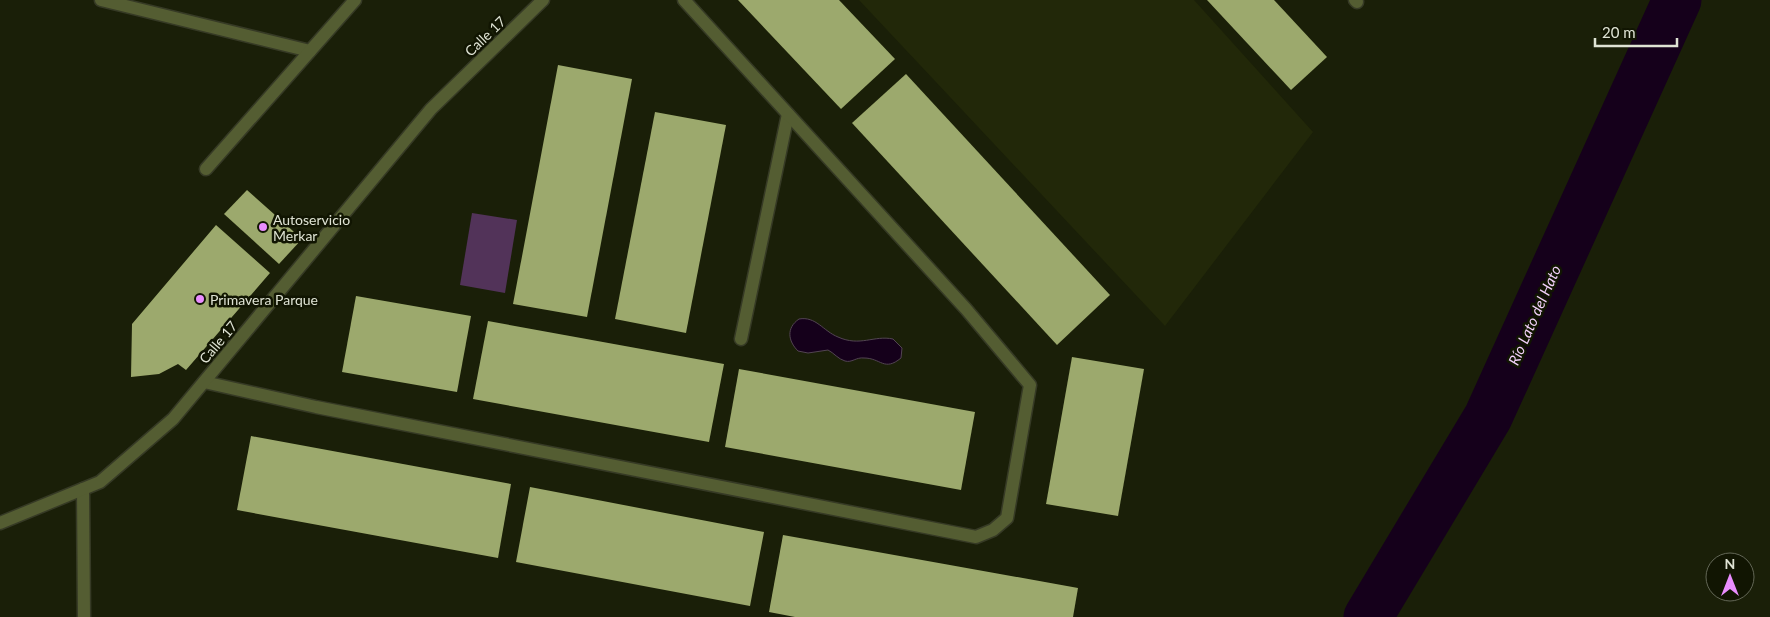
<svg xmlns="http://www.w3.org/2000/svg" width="1770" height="617" viewBox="0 0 1770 617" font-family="Lato,sans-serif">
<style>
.built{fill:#222809}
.green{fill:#523359}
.water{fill:#15001b;stroke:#524452}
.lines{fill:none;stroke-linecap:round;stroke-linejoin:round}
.river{stroke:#15001b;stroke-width:49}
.building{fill:#9ca96d}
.minor-casing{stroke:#363a25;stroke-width:15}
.minor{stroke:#545d32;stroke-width:12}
.poi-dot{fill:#e98dfe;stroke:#111502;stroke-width:2}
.labels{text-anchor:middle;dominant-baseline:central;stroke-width:5;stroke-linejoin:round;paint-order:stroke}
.street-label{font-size:14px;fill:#dfe3d4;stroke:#111502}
.poi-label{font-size:14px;fill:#dfe3d4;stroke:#111502;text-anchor:start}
.water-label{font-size:15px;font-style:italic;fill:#f4d2fc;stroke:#111502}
</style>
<rect width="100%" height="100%" fill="#1a1f08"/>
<polygon class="built" points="859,0 1194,0 1313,132 1165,326"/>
<polygon class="green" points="472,213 517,220 505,293 460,285"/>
<path class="water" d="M 799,319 C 816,316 823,331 838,337 C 860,347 874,335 893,339 L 902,348 L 901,358 C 884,372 881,358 864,358 C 856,357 852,363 845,361 C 838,359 834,353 828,350 L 808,353 L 798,351 C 788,341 786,328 799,319 Z"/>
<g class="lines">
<polyline class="river" points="1368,617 1488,417 1677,0"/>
</g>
<g class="building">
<polygon points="738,0 839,0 895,59 841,109"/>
<polygon points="1207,0 1274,0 1327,57 1291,90"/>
<polygon points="558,65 632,79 587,317 513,304"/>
<polygon points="906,74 1110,295 1057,345 852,123"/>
<polygon points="655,112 726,125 686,333 615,319"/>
<polygon points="247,190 302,239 279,264 224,214"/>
<polygon points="216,225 270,273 186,370 178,364 159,374 131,377 132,324"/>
<polygon points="356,296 471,316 457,392 342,372"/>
<polygon points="488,321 724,364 709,442 473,399"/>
<polygon points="1072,357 1144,369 1118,516 1046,504"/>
<polygon points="739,369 975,412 961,490 725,447"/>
<polygon points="251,436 511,484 498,558 237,510"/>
<polygon points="530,487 764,532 750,606 516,562"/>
<polygon points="783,535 1078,588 1073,617 795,617 769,612"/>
</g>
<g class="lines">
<defs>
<g id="minor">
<polyline points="101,0 310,51"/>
<polyline points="1355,0 1357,2"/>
<polyline points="206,169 355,0"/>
<polyline points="741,339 788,114"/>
<polyline points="204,382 316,407 976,537 993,530 1007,518 1030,385 966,309 684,0"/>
<polyline points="83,489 84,617"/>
<polyline points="0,523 100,482 173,419 431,109 543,0"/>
</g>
</defs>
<use href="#minor" class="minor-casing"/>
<use href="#minor" class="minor"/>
</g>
<g class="poi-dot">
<circle cx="263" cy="227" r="5"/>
<circle cx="200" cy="299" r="5"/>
</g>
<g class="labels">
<g class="street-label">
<text transform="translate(485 36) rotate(-44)">Calle 17</text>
<text transform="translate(218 342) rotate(-50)">Calle 17</text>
</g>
<g class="poi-label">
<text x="273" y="219">Autoservicio<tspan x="273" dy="16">Merkar</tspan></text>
<text x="210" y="299">Primavera Parque</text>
</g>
<g class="water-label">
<text transform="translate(1534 315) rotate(-66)">Río Lato del Hato</text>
</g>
</g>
<g transform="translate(1730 577)"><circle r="24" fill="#111502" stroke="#636756"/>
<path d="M0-4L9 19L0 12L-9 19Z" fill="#e98dfe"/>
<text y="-8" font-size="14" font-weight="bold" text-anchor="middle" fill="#dfe3d4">N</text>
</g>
<path d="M1595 38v8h82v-8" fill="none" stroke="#dfe3d4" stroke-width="2.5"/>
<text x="1602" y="38" font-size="15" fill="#dfe3d4" stroke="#111502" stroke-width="4" paint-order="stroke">20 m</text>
</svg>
